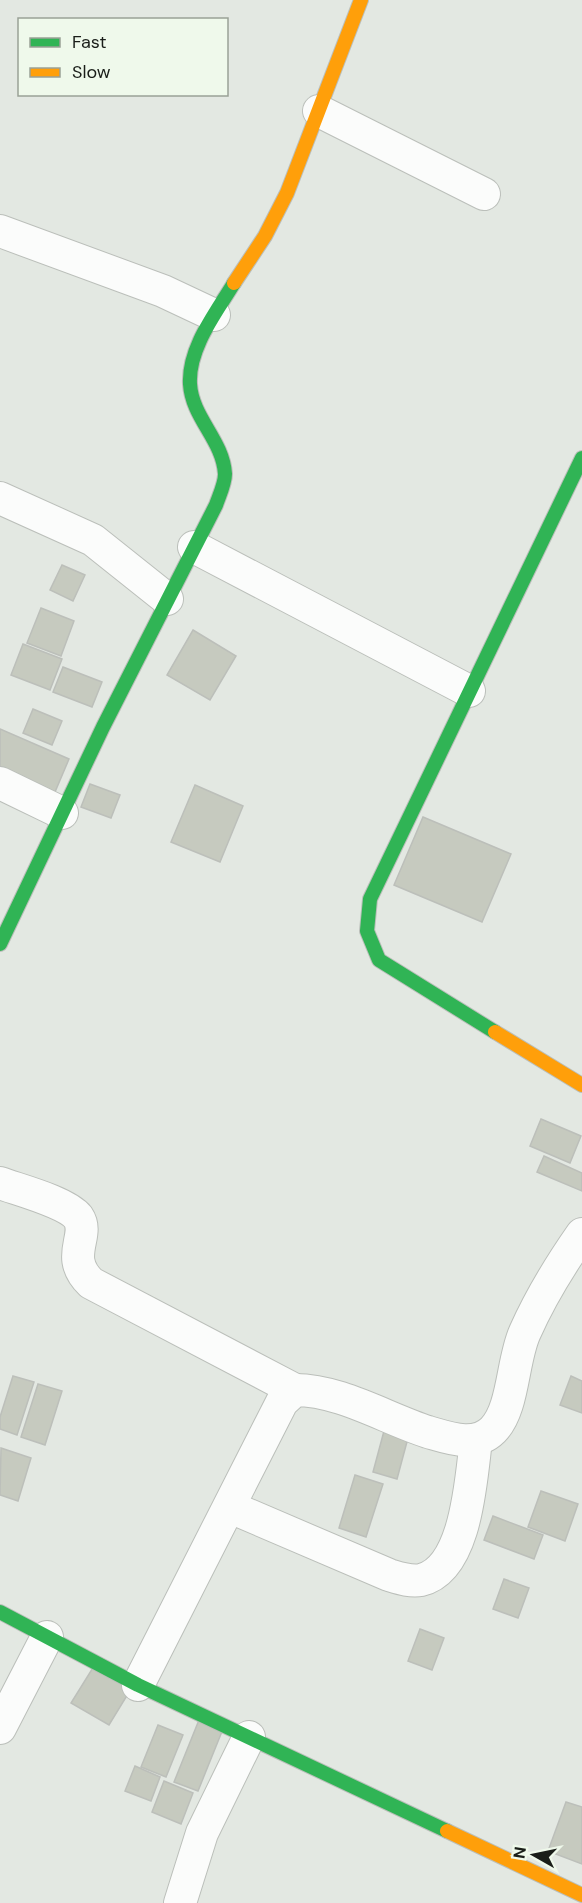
<svg xmlns="http://www.w3.org/2000/svg" width="582" height="1903" viewBox="0 0 582 1903" font-family="'DM Sans',sans-serif">
<style>
.building{fill:#c6cabf;stroke:#bcbfba;stroke-width:1.5}
.lines{fill:none;stroke-linecap:round;stroke-linejoin:round}
.street-casing{stroke:#bbbfba;stroke-width:34}
.fast-casing{stroke:#bbbfba;stroke-width:16}
.slow-casing{stroke:#bbbfba;stroke-width:16}
.street{stroke:#fbfcfb;stroke-width:32}
.fast{stroke:#30b455;stroke-width:14}
.slow{stroke:#ff9f0a;stroke-width:14}
</style>
<rect width="100%" height="100%" fill="#e3e8e2"/>
<g class="building">
<polygon points="62,565 85,575 73,601 50,590"/>
<polygon points="41,608 74,621 61,656 27,643"/>
<polygon points="193,630 236,656 210,700 167,675"/>
<polygon points="23,644 62,659 50,690 11,675"/>
<polygon points="63,667 102,682 92,707 53,692"/>
<polygon points="33,709 62,721 52,745 23,733"/>
<polygon points="0,729 69,759 55,792 0,768"/>
<polygon points="90,784 120,795 111,818 81,807"/>
<polygon points="195,785 243,806 220,862 171,842"/>
<polygon points="423,817 511,854 482,922 394,885"/>
<polygon points="541,1119 581,1136 570,1163 530,1146"/>
<polygon points="544,1156 582,1173 582,1191 537,1172"/>
<polygon points="13,1376 34,1382 17,1435 0,1429 0,1417"/>
<polygon points="571,1376 582,1381 582,1413 560,1405"/>
<polygon points="38,1384 62,1391 45,1445 21,1437"/>
<polygon points="384,1431 408,1438 397,1479 373,1472"/>
<polygon points="1,1448 31,1458 18,1501 0,1495"/>
<polygon points="355,1475 383,1484 366,1537 339,1528"/>
<polygon points="541,1491 578,1504 565,1541 528,1527"/>
<polygon points="493,1516 543,1535 534,1559 484,1540"/>
<polygon points="504,1579 529,1588 518,1618 493,1609"/>
<polygon points="420,1629 444,1638 432,1670 408,1661"/>
<polygon points="94,1666 131,1689 109,1725 71,1703"/>
<polygon points="199,1720 223,1729 198,1791 174,1782"/>
<polygon points="158,1725 183,1735 166,1777 141,1767"/>
<polygon points="135,1766 160,1777 151,1801 125,1791"/>
<polygon points="164,1781 193,1793 181,1824 152,1812"/>
<polygon points="566,1802 582,1807 582,1864 548,1851"/>
</g>
<g class="lines">
<defs>
<g id="street">
<polyline points="319,111 484,194"/>
<polyline points="0,231 163,291 214,315"/>
<polyline points="0,498 93,540 167,599"/>
<polyline points="194,547 469,691"/>
<polyline points="0,783 62,813"/>
<path d="M 0,1183 C 19,1190 66,1202 78,1217 C 91,1236 63,1256 91,1283 L 295,1390"/>
<path d="M 230,1507 L 389,1575 C 399,1578 410,1582 421,1580 C 467,1569 471,1478 476,1440"/>
<path d="M 138,1685 L 282,1402 L 295,1390 C 340,1390 385,1418 428,1432 C 449,1438 475,1448 493,1430 C 514,1409 512,1360 525,1332 C 540,1298 561,1264 582,1234"/>
<polyline points="0,1728 47,1637"/>
<polyline points="180,1903 202,1833 249,1737"/>
</g>
<g id="fast">
<path d="M 0,944 L 103,727 L 216,505 C 219,496 225,484 225,474 C 223,440 192,418 190,384 C 188,348 216,313 234,283"/>
<polyline points="495,1032 379,960 367,931 370,899 582,458"/>
<polyline points="0,1612 138,1685 447,1831"/>
</g>
<g id="slow">
<polyline points="234,283 265,236 287,193 361,0"/>
<polyline points="495,1032 582,1085"/>
<polyline points="447,1831 582,1895"/>
</g>
</defs>
<use href="#street" class="street-casing"/>
<use href="#fast" class="fast-casing"/>
<use href="#slow" class="slow-casing"/>
<use href="#street" class="street"/>
<use href="#fast" class="fast"/>
<use href="#slow" class="slow"/>
</g>
<rect x="18" y="18" width="210" height="78" fill="#eff9eb" stroke="#9aa197" stroke-width="1.5"/>
<rect x="30" y="38" width="30" height="9" fill="#30b455" stroke="#9aa197" stroke-width="1.5"/>
<text x="72" y="48" font-size="18" fill="#1a1e19">Fast</text>
<rect x="30" y="68" width="30" height="9" fill="#ff9f0a" stroke="#9aa197" stroke-width="1.5"/>
<text x="72" y="78" font-size="18" fill="#1a1e19">Slow</text>
<g transform="translate(534 1855) rotate(279)" stroke="#eff9eb" stroke-width="4.5" paint-order="stroke">
<path d="M0-4.5L10 22L0 15L-10 22Z" fill="#1a1e19"/>
<text y="-9" font-size="16" font-weight="bold" text-anchor="middle" fill="#1a1e19">N</text>
</g>
</svg>
